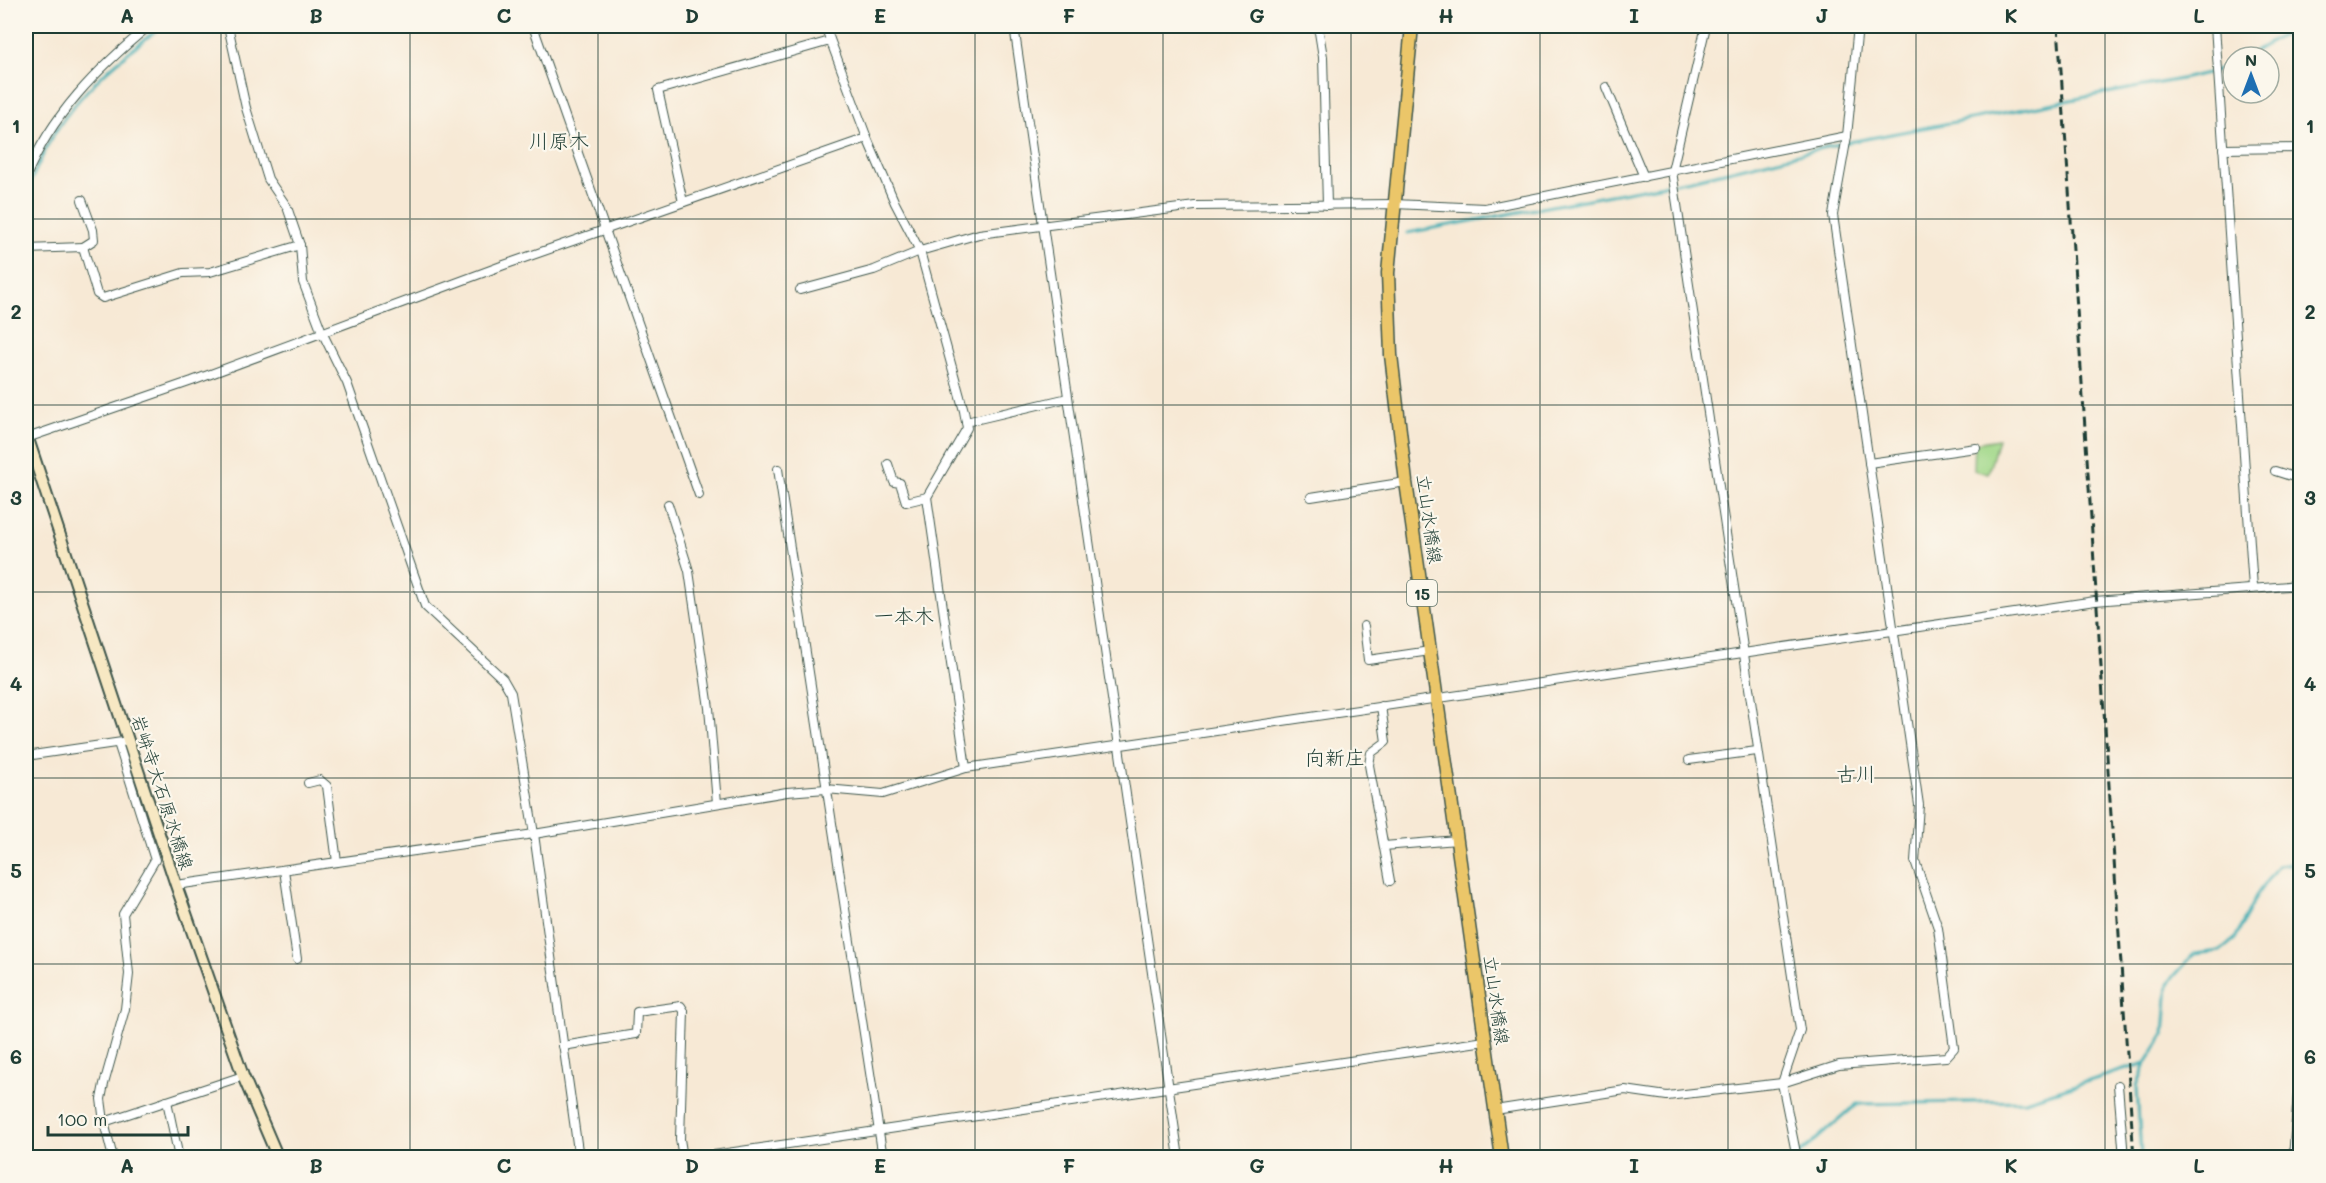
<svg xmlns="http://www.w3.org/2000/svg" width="2326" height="1183" viewBox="0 0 2326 1183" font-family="Mali,'Klee One',sans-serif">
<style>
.green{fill:#a1d889;stroke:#608a5e;stroke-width:1.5}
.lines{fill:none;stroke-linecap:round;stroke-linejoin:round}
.stream{stroke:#3eafb5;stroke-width:3}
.minor-casing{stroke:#3f574c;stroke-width:10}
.secondary-casing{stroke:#3f574c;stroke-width:14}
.primary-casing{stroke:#3f574c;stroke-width:15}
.minor{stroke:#fff;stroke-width:8}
.secondary{stroke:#f7e8c3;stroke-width:10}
.primary{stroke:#ebc669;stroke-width:12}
.rail{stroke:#1f3d34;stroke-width:3;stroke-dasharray:9 4.5;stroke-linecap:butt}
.grid{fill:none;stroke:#1f3d34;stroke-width:1.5;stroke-opacity:0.55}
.labels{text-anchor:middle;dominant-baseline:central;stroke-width:4.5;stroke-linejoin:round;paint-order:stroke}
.shield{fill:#fbf7ec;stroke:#61756b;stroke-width:1.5}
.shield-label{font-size:16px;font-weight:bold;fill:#1f3d34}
.street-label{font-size:18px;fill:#1f3d34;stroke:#fbf7ec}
.neighbourhood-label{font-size:20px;fill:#1f3d34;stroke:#fbf7ec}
.neatline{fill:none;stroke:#1f3d34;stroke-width:2}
.grid-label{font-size:20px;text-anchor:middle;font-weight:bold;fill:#1f3d34}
</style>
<rect width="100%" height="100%" fill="#fbf7ec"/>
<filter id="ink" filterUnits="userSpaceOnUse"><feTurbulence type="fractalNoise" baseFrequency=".0167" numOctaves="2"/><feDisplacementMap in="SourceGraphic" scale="12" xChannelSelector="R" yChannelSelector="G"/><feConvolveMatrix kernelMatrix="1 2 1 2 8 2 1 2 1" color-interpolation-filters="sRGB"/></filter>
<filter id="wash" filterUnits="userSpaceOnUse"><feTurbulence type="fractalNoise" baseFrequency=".008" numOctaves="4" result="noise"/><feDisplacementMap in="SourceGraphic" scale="24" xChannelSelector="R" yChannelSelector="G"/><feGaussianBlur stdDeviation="1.35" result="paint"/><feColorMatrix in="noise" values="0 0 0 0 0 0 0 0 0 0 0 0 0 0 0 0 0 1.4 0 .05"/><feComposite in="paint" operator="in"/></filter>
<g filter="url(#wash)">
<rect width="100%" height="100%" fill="#f7e9d5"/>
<polygon class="green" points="1998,439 1988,474 1974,470 1975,443"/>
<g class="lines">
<g class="stream">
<polyline points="2245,57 2298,26"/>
<path d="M 26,192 C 34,174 42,155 52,137 C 79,91 120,58 162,26"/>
<polyline points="1407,233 1691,180 1839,144 2181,79 2212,72 2233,63"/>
<polyline points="1797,1156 1857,1104 2025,1101 2146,1063 2164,1035 2168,983 2194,954 2220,951 2235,939 2256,896 2278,865 2300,863"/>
<polyline points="2141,1158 2137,1086 2146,1063"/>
</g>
</g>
</g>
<g filter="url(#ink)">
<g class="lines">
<defs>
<g id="minor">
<polyline points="228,26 246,108 268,179 287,207 300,245 303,282 322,332 347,383 425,606 503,679 511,693 534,834 579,1158"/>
<polyline points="533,26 699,495"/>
<polyline points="825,26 867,138 895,203 920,251 964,411 967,428 927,497 966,768"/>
<polyline points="1014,26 1179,1158"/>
<polyline points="1318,26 1323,57 1327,205"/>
<polyline points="1706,26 1672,171 1800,1030 1782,1083 1797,1158"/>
<polyline points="2215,26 2253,588"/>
<polyline points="1606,87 1644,177"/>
<polyline points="2223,149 2300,148"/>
<path d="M 26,177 C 51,115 98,68 149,26"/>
<polyline points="82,200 93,230 94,240 83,247"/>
<polyline points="683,202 658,90 830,41"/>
<polyline points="26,249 83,247 97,294 103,298 183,273 210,272 300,245"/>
<polyline points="800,290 874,270 920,251 979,234 1195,206 1394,204 1485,208 1847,136"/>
<polyline points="966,422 1068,398"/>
<polyline points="27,438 192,381 504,265 867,138"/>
<polyline points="1869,463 1976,448"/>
<polyline points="888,464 894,482 900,483 906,502 927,497"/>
<polyline points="778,469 883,1158"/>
<polyline points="2275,471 2300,479"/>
<polyline points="1311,497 1406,482"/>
<polyline points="668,504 689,571 709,708 717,803"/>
<polyline points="1364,626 1368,660 1430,651"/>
<polyline points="1381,706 1386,742 1371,753 1369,765 1390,881"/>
<polyline points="118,743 155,860 123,914 129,974 125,1009 104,1084 101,1099 104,1122 243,1076"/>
<polyline points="26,756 122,742"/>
<polyline points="1689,760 1757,751"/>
<polyline points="308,783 320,780 327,786 337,862"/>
<polyline points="1384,846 1457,840"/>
<polyline points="284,870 297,959"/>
<polyline points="176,885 534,834 787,792 826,789 883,794 966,768 2095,601 2300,585"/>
<polyline points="563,1046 636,1034 637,1012 681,1006 684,1011 680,1139 683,1158"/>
<polyline points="2118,1085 2124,1158"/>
<polyline points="167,1101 179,1158"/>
<polyline points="1495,1110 1625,1090 1667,1096 1782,1083 1839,1065 1946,1057 1954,1048 1938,928 1915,861 1919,805 1833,215 1847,136 1858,26"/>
<polyline points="104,1122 113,1158"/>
<polyline points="693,1158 1485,1041"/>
<polyline points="2293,1158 2300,1067"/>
</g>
<polyline id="secondary" points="26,433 176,885 243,1076 278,1158"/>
<polyline id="primary" points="1412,26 1388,273 1391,355 1406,482 1502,1158"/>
</defs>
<use href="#minor" class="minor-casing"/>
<use href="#secondary" class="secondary-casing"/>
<use href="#primary" class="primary-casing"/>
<use href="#minor" class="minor"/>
<use href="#secondary" class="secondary"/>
<use href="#primary" class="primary"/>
<polyline class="rail" points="2058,26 2134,1158"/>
</g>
</g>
<path class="grid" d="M 221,26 L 221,1158M 410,26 L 410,1158M 598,26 L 598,1158M 786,26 L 786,1158M 975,26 L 975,1158M 1163,26 L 1163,1158M 1351,26 L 1351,1158M 1540,26 L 1540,1158M 1728,26 L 1728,1158M 1916,26 L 1916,1158M 2105,26 L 2105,1158M 26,219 L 2300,219M 26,405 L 2300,405M 26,592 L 2300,592M 26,778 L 2300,778M 26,964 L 2300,964"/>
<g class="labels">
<rect class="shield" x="1407" y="580" width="30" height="26" rx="4.5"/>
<g class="shield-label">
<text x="1422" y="593">15</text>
</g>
<g class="street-label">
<text transform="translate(1430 519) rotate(82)">立山水橋線</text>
<text transform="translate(163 792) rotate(72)">岩峅寺大石原水橋線</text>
<text transform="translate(1497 1000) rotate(82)">立山水橋線</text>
</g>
<g class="neighbourhood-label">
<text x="559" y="140">川原木</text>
<text x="904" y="615">一本木</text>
<text x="1335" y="757">向新庄</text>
<text x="1856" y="773">古川</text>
</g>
</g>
<rect width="2326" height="1183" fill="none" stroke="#fbf7ec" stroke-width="66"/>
<g transform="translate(2251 75)"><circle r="28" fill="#fbf7ec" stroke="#a3ada2" stroke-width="1.5"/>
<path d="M0-4.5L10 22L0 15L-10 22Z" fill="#1f6fb2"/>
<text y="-9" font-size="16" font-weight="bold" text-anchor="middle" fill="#1f3d34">N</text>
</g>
<path d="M48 1126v9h140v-9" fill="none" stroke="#1f3d34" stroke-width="3"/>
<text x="57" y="1126" font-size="18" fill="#1f3d34" stroke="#fbf7ec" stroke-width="4.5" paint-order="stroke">100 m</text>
<rect x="33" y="33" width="2260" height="1117" class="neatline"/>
<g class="grid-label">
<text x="127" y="23">A</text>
<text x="316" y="23">B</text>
<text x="504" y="23">C</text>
<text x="692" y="23">D</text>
<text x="880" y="23">E</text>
<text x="1069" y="23">F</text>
<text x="1257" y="23">G</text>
<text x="1446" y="23">H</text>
<text x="1634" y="23">I</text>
<text x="1822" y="23">J</text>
<text x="2011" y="23">K</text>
<text x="2199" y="23">L</text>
<text x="16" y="133">1</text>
<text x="2310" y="133">1</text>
<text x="16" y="319">2</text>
<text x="2310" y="319">2</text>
<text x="16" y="505">3</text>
<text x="2310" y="505">3</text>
<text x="16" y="691">4</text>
<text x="2310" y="691">4</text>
<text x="16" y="878">5</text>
<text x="2310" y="878">5</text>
<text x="16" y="1064">6</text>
<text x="2310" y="1064">6</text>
<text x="127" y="1173">A</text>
<text x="316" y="1173">B</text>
<text x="504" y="1173">C</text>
<text x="692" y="1173">D</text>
<text x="880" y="1173">E</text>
<text x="1069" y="1173">F</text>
<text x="1257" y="1173">G</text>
<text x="1446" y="1173">H</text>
<text x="1634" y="1173">I</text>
<text x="1822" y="1173">J</text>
<text x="2011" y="1173">K</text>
<text x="2199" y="1173">L</text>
</g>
</svg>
